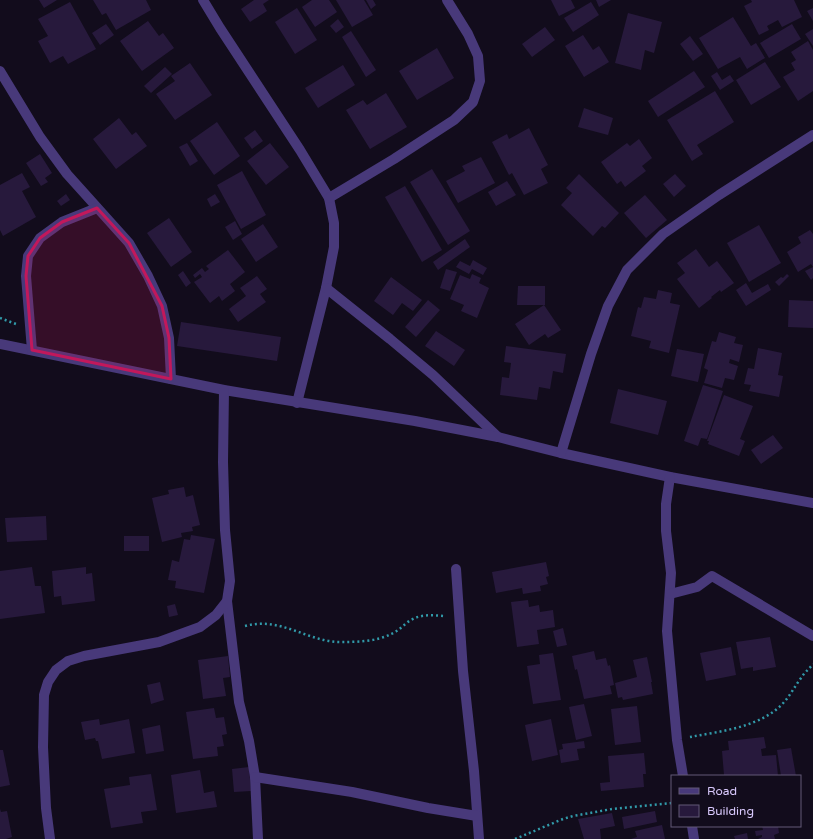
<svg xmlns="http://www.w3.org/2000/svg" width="813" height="839" viewBox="0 0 813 839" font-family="'Varela Round',sans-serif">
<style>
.building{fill:#27193c}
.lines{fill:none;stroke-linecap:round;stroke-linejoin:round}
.path{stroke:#319aa9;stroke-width:2.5;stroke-dasharray:2 3;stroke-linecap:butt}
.minor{stroke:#48397a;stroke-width:10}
.marked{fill:#c2185b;fill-opacity:0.2;stroke:#c2185b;stroke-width:3;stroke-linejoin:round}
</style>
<rect width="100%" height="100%" fill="#120c1c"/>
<g class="building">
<polygon points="39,0 57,0 44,8"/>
<polygon points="93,0 146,0 151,10 116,30 106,13 102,15"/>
<polygon points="254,0 269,0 263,4 267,11 250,22 241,9"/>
<polygon points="312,0 329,0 337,12 315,27 302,7"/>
<polygon points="336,0 364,0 373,15 352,27"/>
<polygon points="366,0 373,0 376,5 371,9"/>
<polygon points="551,0 571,0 575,8 559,16"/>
<polygon points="596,0 611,0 599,7"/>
<polygon points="751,0 794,0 802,17 782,27 778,20 767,26 769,30 759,35 744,6 752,2"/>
<polygon points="70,2 96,49 68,64 63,56 50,63 38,41 48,36 38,19"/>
<polygon points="591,2 599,15 573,32 564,18"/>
<polygon points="297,8 317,40 295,54 275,22"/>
<polygon points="813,8 813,21 807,11"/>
<polygon points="628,13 662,22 654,53 645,50 641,70 615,63"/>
<polygon points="733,17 751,46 756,43 765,58 747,69 740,57 718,69 699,38"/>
<polygon points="338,19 344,27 336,33 330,26"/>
<polygon points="148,21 159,36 163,33 174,48 142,71 120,41"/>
<polygon points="106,24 114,35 100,45 92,33"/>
<polygon points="792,24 801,39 769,58 760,43"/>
<polygon points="545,27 555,40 532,57 522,44"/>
<polygon points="813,29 813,46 805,34"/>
<polygon points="351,31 376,70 366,77 342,37"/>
<polygon points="583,35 593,50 599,46 609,62 584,77 565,46"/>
<polygon points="690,36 703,54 693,61 680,44"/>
<polygon points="808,41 813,50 813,91 798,101 783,77 795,70 791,63 796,60 791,52"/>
<polygon points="437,48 454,78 417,100 399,71"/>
<polygon points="765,62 781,87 751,105 736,80"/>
<polygon points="190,63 212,95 175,120 156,94 175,81 171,76"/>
<polygon points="343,65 355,85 318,108 305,88"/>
<polygon points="165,67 172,74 151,93 144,86"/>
<polygon points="694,71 705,87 658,117 648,101"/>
<polygon points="717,72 722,80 730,75 734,81 720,90 711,76"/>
<polygon points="715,91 734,122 697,145 703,154 692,161 667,120"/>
<polygon points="386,93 407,127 370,149 346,110 363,100 367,105"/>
<polygon points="584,108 613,118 608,135 578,127"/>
<polygon points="119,118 132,135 136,132 147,146 116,169 93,139"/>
<polygon points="217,122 240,156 214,175 190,141"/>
<polygon points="529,128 548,165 541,169 548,183 524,195 512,173 509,175 492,142 507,134 509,139"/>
<polygon points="255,130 263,141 252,149 244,138"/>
<polygon points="639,139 652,158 642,166 646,171 625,187 621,181 617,184 601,162 627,143 630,146"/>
<polygon points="187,143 198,161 190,166 179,147"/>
<polygon points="270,143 289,167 266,185 247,161"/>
<polygon points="40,154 52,173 45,178 48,182 41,186 26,163"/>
<polygon points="481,157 495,183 458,203 446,181 465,171 462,166"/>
<polygon points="432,169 470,231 448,245 410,182"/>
<polygon points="242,171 266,215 241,229 217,185"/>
<polygon points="22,173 30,187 22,191 36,217 3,236 0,230 0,185"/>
<polygon points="579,174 619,213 605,228 602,226 593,236 561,205 572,193 566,188"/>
<polygon points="675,174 686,186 674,197 663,184"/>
<polygon points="507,181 516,195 496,206 488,192"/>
<polygon points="405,186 442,250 422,262 385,197"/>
<polygon points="66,194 70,200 61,206 57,201"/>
<polygon points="215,194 220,202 211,207 207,199"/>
<polygon points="645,195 667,220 646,238 624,213"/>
<polygon points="169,218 192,252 171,267 147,233"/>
<polygon points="235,221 242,234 233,240 225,227"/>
<polygon points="263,224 278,247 256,262 241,239"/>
<polygon points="759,225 781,263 749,282 727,243"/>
<polygon points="810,230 813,234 813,278 811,280 805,271 813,267 811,264 798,272 787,252 801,243 798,237"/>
<polygon points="465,239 470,247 438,270 433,262"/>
<polygon points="696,249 709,267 717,261 734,283 721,292 720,290 711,297 712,298 699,308 677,279 685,273 677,263"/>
<polygon points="228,250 245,272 230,284 235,291 222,301 219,296 210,303 194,282 202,277 200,274 195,278 193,275 202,268 205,272 209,269 206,266"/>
<polygon points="473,260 487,268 483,275 472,269 469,274 456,267 460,261 470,266"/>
<polygon points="446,269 457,272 450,291 440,288"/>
<polygon points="183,271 191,283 186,287 178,275"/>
<polygon points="472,274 481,278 479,283 489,288 477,318 461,311 464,305 450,299 460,275 470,279"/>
<polygon points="787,274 789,276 779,286 775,282 781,277 783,278"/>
<polygon points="257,276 267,289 260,294 266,302 238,322 229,309 246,296 240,288"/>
<polygon points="391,277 422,300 413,311 402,303 393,315 374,301"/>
<polygon points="746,283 752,293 768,284 771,290 746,306 736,290"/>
<polygon points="518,286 545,286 545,305 517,305"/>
<polygon points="658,290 672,293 670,303 680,305 669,353 649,348 651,341 631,336 638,307 641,308 644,297 656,299"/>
<polygon points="428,300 440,310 416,337 405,327"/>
<polygon points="789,300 813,301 813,328 788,327"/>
<polygon points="544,305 561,330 548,338 545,334 529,345 515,324"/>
<polygon points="181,322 281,337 277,361 177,346"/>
<polygon points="436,331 465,350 454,366 425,346"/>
<polygon points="719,332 736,337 734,343 743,345 739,362 730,359 729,363 738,366 734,380 725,378 722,388 704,383 708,370 704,368 712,341 716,342"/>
<polygon points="506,346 566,354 563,373 553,371 550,389 539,387 537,400 500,395 502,377 509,378 511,363 504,362"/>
<polygon points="758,348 782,353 778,375 783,376 779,397 749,391 751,385 744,384 748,368 754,369"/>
<polygon points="677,349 704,354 698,382 671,376"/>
<polygon points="703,385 723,391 707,439 701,438 698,446 684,441"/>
<polygon points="618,389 667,401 658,435 610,423"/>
<polygon points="724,395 753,406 740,439 745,441 739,456 708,444 709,441 707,441"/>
<polygon points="773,435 783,448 761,464 751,450"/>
<polygon points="184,487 186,497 193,495 200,525 192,527 193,531 181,533 182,537 162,542 152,498 169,494 168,490"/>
<polygon points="46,516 47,540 7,542 5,518"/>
<polygon points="191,535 215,539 204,593 175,588 176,581 168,580 172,560 179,562 184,539 190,540"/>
<rect x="124" y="536" width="25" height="15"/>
<polygon points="546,562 549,576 546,577 548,584 540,586 541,591 523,594 522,588 496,593 492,572"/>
<polygon points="32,567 35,586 41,586 45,613 0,619 0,571"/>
<polygon points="86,567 86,574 92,573 95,601 62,605 61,596 54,597 52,571"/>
<polygon points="528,600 529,607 539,605 540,612 553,610 555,627 537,630 539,644 517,647 511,602"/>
<polygon points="175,604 178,615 169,617 167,606"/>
<polygon points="563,628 567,645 557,647 553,631"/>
<polygon points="770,637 776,667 753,671 753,667 741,669 736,642"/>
<polygon points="731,647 736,675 706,681 700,653"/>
<polygon points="594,651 596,660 606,658 608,666 610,665 614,685 610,686 612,694 584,699 577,669 575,670 572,656"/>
<polygon points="553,653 561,700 533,704 527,666 540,664 539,655"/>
<polygon points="228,656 230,677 223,678 226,696 203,699 198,660"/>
<polygon points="647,657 652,682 651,682 653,694 623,700 622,697 618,698 615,683 637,677 633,660"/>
<polygon points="160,682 164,700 151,704 147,685"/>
<polygon points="584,704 592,736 576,740 569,707"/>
<polygon points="637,706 641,742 615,745 611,709"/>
<polygon points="214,708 216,718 224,717 227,734 222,735 224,746 217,747 218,756 193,759 186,712"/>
<polygon points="99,719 100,725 129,719 135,753 102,759 98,741 96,741 95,738 85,740 81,722"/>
<polygon points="551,719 558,755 532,761 525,725"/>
<polygon points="160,725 164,751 146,754 142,729"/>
<polygon points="764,737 766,748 761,749 762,756 776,755 778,776 724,775 722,751 729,750 728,741"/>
<polygon points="584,741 585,748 577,749 579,760 561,763 559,750 563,749 562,744"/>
<polygon points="791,748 796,776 781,776 777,750"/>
<polygon points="0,750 3,750 10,785 0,787"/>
<polygon points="644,753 646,774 643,774 644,787 601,791 600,783 610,782 608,756"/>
<polygon points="249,767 251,791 234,792 232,769"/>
<polygon points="200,770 204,793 214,791 217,807 176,813 171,775"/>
<polygon points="151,774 157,810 141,812 143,823 111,828 104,789 130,785 129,777"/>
<polygon points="0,809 1,812 7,811 12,837 6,839 0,839"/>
<polygon points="655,811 657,822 624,829 622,817"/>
<polygon points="612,813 615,826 600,829 601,839 584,839 578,819"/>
<polygon points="662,825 665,839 631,839 637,837 635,831"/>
<polygon points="762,826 778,826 779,833 774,835 775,839 758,839 762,837 762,835 756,836 755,831 763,830"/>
<polygon points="747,833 748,839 735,839 734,836"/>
</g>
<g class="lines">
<g class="path">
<polyline points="0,318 16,324"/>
<path d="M 245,626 C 282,616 308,643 343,642 C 359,642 378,641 391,634 C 399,631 404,624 411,620 C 421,614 433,615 444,616"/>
<path d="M 690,737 C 722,731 763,727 785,701 C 791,694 795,686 801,678 C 804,673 809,669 813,664"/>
<polyline points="515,839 563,819 573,816 612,809 672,803"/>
</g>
<g class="minor">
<polyline points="203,0 220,28 300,150 329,198 334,223 334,247 326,288 297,403"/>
<polyline points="0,71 40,137 67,174 129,243 148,276 162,306 169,338 171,379"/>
<polyline points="329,198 394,159 454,120 473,102 480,81 478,56 468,34 447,0"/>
<polyline points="326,288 390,339 433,375 498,437"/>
<polyline points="0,344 224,390 415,421 498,437 561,453 670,477 813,503"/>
<polyline points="32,350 26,276 28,256 40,238 62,222 97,208"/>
<polyline points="561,453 591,354 608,306 627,270 663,234 719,195 813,135"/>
<polyline points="670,477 666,504 666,531 671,573 667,631 677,740 683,776"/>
<polyline points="456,569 463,671 474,771 479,839"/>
<polyline points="670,594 697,587 712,576 813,636"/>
<polyline points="227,601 239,702 249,741 255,777 258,839"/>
<polyline points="255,777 352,792 428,808 477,816"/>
<polyline points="692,826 694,839"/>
<polyline points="50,839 46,808 43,747 44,695 48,682 56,670 68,661 84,656 159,642 200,627 216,615 227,601 230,581 225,530 223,462 224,390"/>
</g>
</g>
<path class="marked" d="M 97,208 L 129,243 L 162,306 L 169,338 L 171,379 L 32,350 L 26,276 L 28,256 L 40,238 L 62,222 Z"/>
<rect x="671" y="775" width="130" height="52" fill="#120c1c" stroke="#625876"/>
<rect x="679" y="788" width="20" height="6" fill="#48397a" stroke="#625876"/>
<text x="707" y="795" font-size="12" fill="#d9c9fd">Road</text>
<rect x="679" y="805" width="20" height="12" fill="#27193c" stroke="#625876"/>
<text x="707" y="815" font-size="12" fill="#d9c9fd">Building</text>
</svg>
